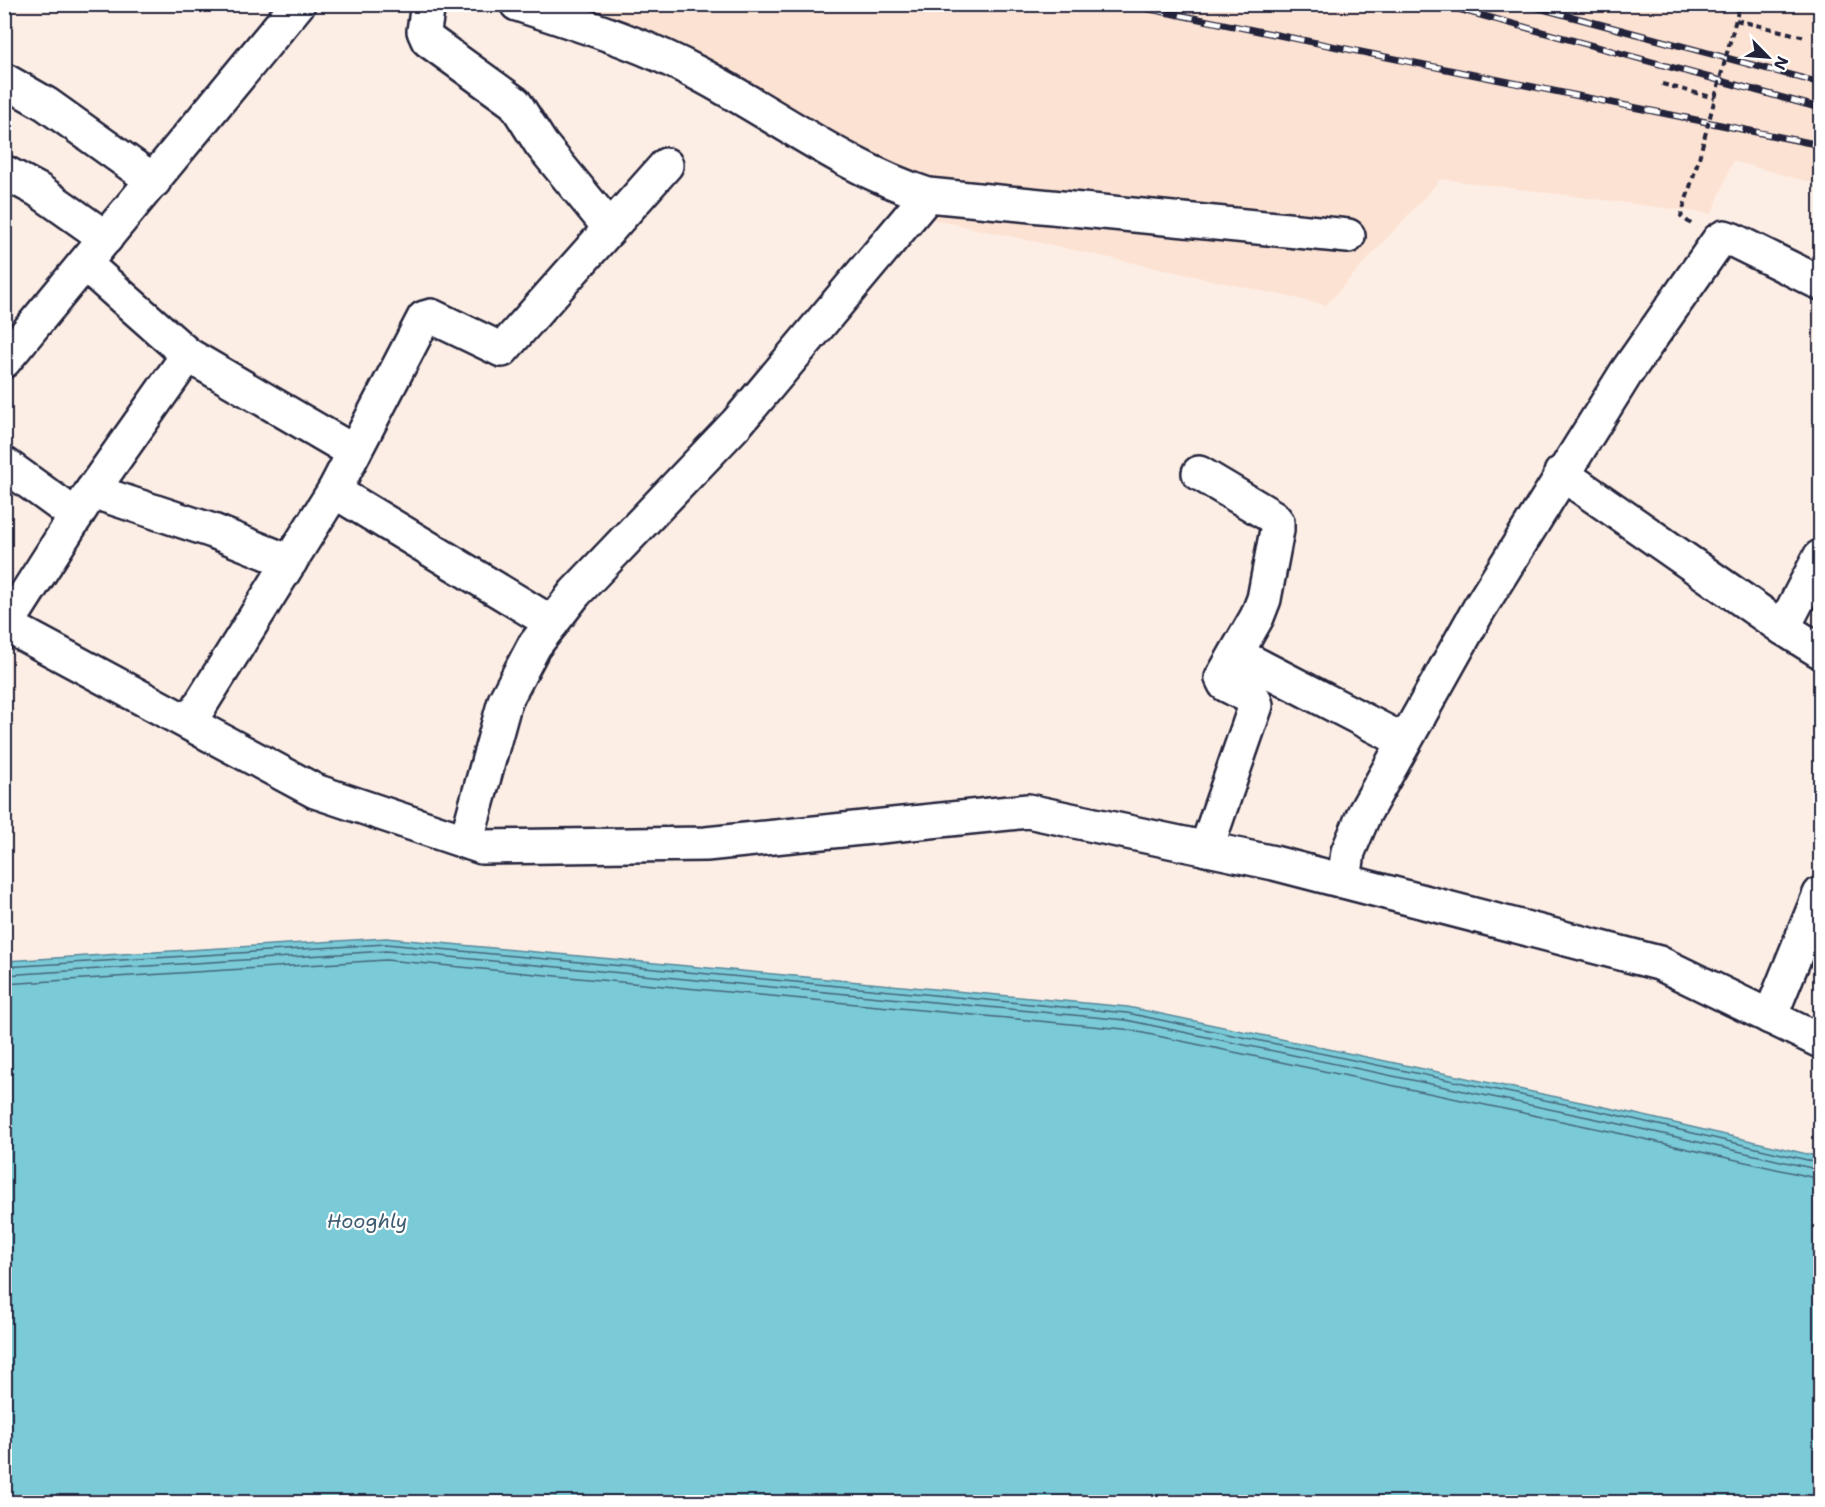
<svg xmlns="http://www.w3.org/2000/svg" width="1825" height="1507" viewBox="0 0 1825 1507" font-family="'Shantell Sans',sans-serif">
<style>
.built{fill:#fce2d2}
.water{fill:#7acad7;stroke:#578799;stroke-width:1.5}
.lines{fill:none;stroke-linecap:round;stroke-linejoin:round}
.shore{stroke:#456579;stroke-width:1.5}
.minor-casing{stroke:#22223b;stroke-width:38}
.tertiary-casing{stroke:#22223b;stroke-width:38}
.path{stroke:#22223b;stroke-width:4;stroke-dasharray:6 4.5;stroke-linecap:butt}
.minor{stroke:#fff;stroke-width:33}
.tertiary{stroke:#fff;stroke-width:33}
.rail-casing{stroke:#22223b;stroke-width:7}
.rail{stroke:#fff;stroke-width:4.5;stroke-dasharray:14;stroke-linecap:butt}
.path-bridge{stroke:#22223b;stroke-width:4;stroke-dasharray:6 4.5;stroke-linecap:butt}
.labels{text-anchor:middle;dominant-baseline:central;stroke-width:4.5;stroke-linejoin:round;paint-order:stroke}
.water-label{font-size:20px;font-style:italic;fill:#415d72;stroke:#fff}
</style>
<rect width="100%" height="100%" fill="#fdeee5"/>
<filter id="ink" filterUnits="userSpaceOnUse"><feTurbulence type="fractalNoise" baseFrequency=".0167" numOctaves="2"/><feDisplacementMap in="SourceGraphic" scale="12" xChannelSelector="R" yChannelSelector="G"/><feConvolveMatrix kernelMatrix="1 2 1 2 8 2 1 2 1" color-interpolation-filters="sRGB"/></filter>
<g filter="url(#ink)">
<polygon class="built" points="556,5 1820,5 1820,185 1733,161 1712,214 1441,179 1326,305 931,219 610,27"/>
<polygon class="water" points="386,938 1128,1007 1614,1109 1820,1157 1820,1502 5,1502 5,961"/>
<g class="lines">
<g class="shore">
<polyline points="4,967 386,944 1127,1013 1612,1114 1820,1163"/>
<polyline points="4,975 386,951 1126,1020 1611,1122 1820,1170"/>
<polyline points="4,984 386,960 1124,1029 1609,1131 1820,1179"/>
</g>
<defs>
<g id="minor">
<polyline points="428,4 424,31 428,40 515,103 541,144 610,228"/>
<path d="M 517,4 C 578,24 642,43 699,74 C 775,114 846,169 928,195 L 1348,236"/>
<polyline points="4,80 46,104 154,181"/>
<polyline points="4,172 38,190 106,238"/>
<polyline points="85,264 188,355 354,452"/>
<polyline points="4,361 298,4"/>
<polyline points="4,464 76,516"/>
<polyline points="1199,473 1273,517 1277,522 1277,530 1264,599 1257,617 1222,678 1225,684 1254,699 1256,705 1206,849"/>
<polyline points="1561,473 1783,628 1820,651"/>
<polyline points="92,491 213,531 290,562"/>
<polyline points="334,491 552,623"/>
<polyline points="1783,628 1820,557"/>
<polyline points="4,629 92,491 188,355"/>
<polyline points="1236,654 1404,741"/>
<polyline points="189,723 334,491 424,318 431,316 502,350 666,165"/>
<polyline points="466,842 505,701 534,646 575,593 737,423 928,195"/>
<polyline points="1344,881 1348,852 1364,814 1479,609 1626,373 1719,240 1724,237 1733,240 1820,283"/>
<polyline points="1770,1017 1820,894"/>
</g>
<polyline id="tertiary" points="4,620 21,633 315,791 482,847 706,844 1028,811 1274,863 1659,963 1820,1041"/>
</defs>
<use href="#minor" class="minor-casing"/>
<use href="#tertiary" class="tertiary-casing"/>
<g class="path">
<polyline points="1736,20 1805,37"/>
<polyline points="1662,84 1715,98"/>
<polyline points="1691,224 1681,216 1699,158"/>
</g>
<use href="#minor" class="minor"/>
<use href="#tertiary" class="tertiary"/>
<defs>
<g id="rail">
<polyline points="1125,4 1820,145"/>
<polyline points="1440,4 1820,108"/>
<polyline points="1524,4 1820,83"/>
</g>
</defs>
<use href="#rail" class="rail-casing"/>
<use href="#rail" class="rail"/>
<polyline class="path-bridge" points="1699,158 1740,4"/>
</g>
</g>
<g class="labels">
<g class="water-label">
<text x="367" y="1221">Hooghly</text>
</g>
</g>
<rect width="1825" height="1507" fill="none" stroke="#fff" stroke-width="24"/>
<rect x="12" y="12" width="1801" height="1483" fill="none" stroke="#22223b" stroke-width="2" filter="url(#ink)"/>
<g transform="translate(1768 57) rotate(115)" stroke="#ffffff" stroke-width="4.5" paint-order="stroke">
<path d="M0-4.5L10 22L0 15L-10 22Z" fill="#22223b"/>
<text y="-9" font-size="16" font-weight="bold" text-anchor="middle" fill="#22223b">N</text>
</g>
</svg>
